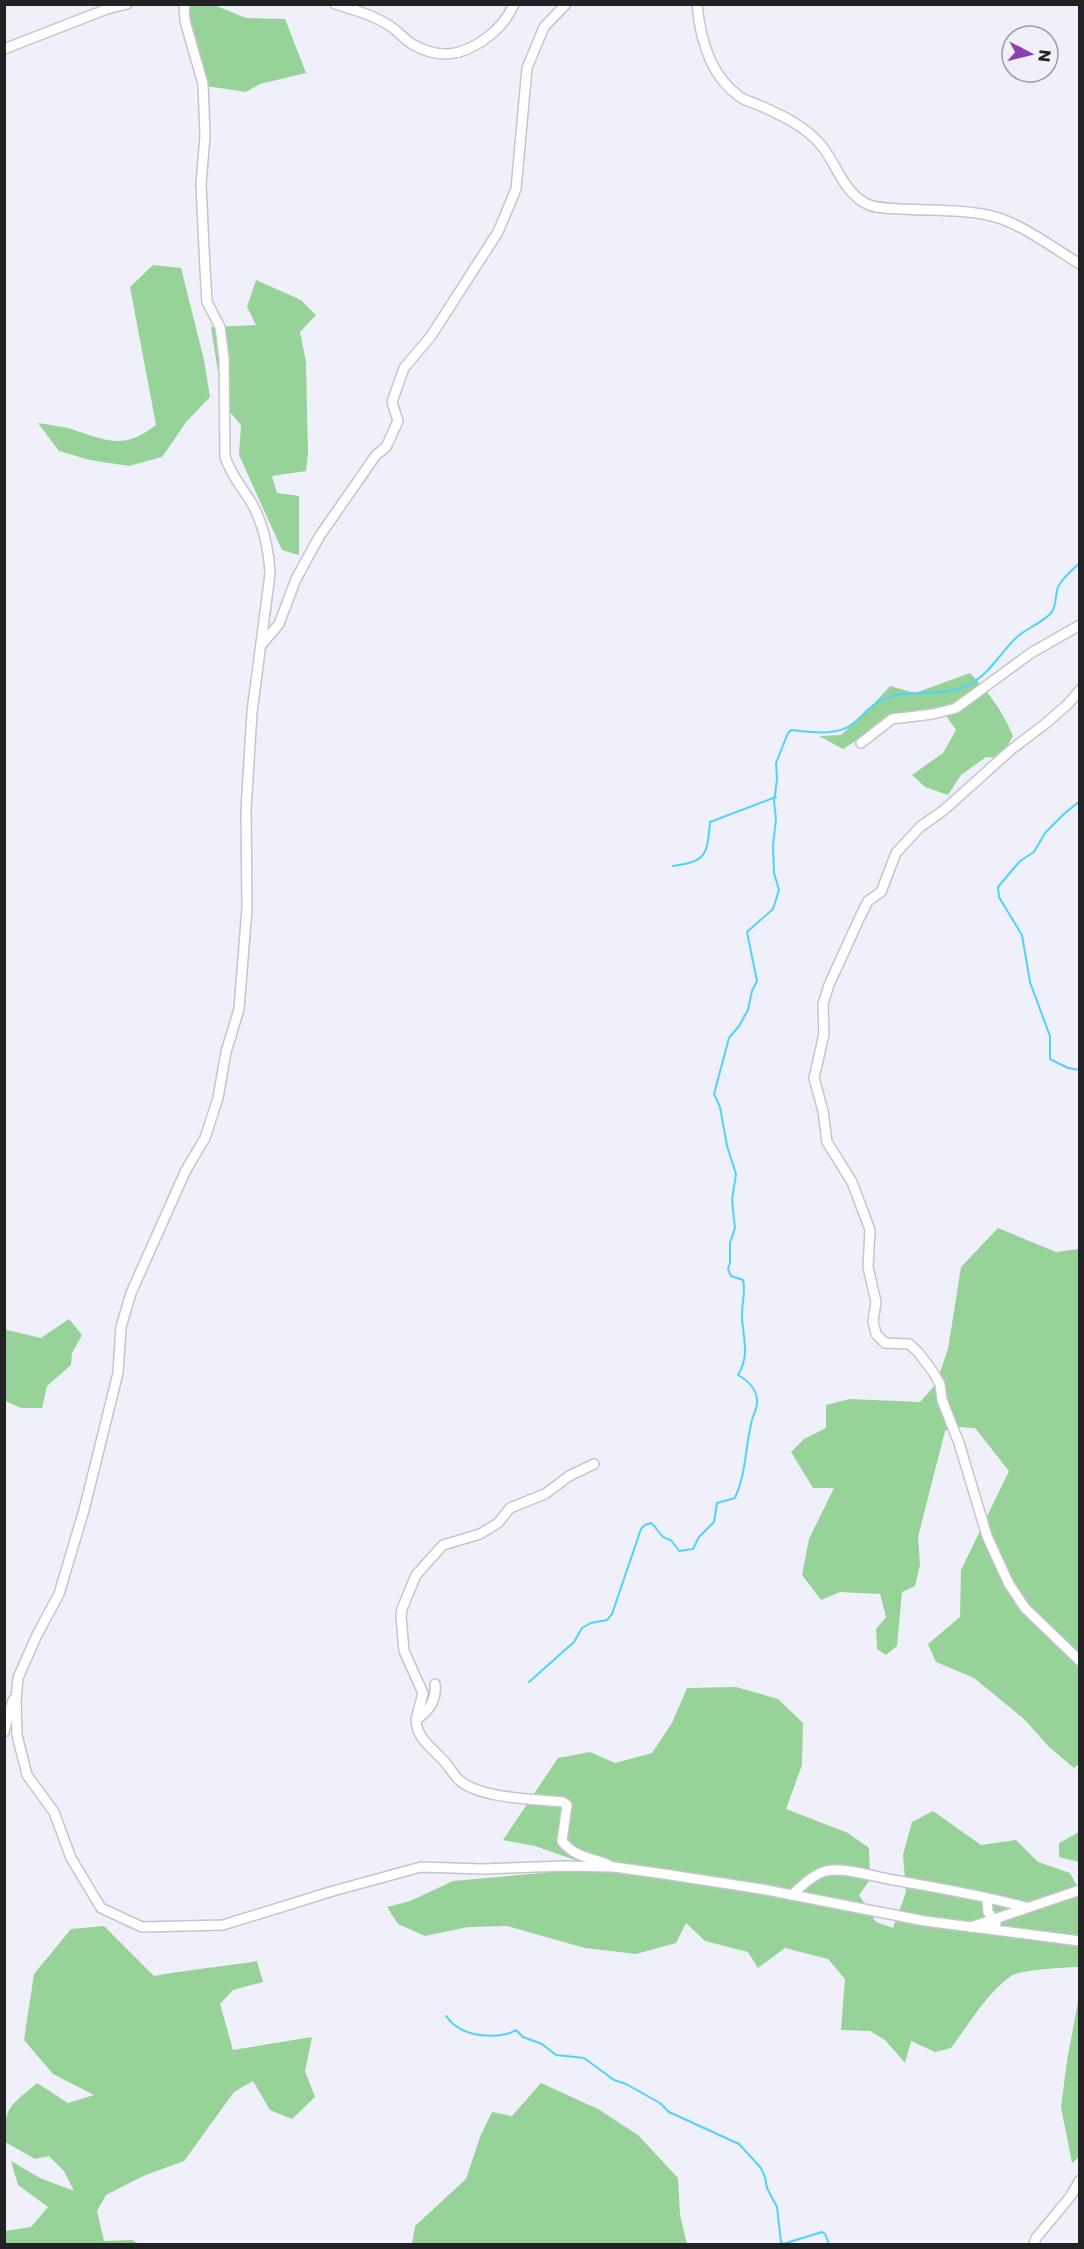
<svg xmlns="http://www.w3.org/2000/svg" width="1084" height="2249" viewBox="0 0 1084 2249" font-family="Poppins,sans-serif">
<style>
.green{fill:#97d398}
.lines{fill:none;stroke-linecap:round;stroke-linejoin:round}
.stream{stroke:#50d2fd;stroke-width:2}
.minor-casing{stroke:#c4c5ce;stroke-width:12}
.minor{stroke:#fff;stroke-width:9}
</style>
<rect width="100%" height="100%" fill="#eff0f9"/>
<g class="green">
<polygon points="194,5 214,5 246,18 285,19 306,73 260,84 246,92 206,86 185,9"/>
<path d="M 153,265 L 181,268 L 204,360 L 210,397 L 187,421 L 162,457 L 129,466 L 90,460 L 59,451 L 38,423 C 49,425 60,426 71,429 C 107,440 122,451 156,425 L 130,287 Z"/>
<polygon points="256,280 301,300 316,315 300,332 306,362 308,454 306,471 272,476 277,493 299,496 299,555 282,550 239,455 241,425 223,404 211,327 256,325 247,307"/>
<path d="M 970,673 C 990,694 1002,710 1013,736 L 1000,758 L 986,757 L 961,775 L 948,795 L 925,787 L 912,775 L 943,753 L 956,730 L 940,707 C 900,717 878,727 843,749 L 819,736 L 841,735 L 866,712 L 890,686 L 915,693 Z"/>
<polygon points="998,1228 1056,1252 1079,1249 1079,1764 1074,1768 1049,1747 1024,1719 974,1678 936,1662 928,1644 960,1617 961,1570 1009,1471 975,1428 957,1427 945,1431 918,1537 920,1565 915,1586 902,1592 897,1646 886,1655 877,1649 876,1629 886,1617 880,1594 840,1592 821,1600 802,1575 809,1539 834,1488 813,1488 791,1452 804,1439 826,1428 826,1405 850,1399 920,1402 936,1384 948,1349 961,1267"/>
<polygon points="69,1319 82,1335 72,1353 71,1365 47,1386 42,1408 21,1408 5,1401 5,1326 7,1330 41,1338"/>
<path d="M 736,1687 L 778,1699 L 803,1723 L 802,1765 L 786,1809 L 848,1833 L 869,1848 L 870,1880 L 859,1895 L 876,1922 L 893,1928 L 906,1892 L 903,1855 L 912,1822 L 933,1811 L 981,1845 L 1016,1840 L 1038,1862 L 1070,1873 L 1079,1890 L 1079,1967 C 1067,1967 1019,1970 1011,1976 C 986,1994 969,2024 951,2048 L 935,2052 L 911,2041 L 905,2063 L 885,2040 L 870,2031 L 841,2030 L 845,1979 L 828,1959 L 785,1948 L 758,1968 L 748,1952 L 705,1941 L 686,1923 L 676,1943 L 636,1954 L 585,1948 L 507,1926 L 468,1927 L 425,1936 L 398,1924 L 387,1907 L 410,1901 L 453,1881 L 598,1868 L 535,1846 L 503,1840 L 558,1758 L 590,1752 L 615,1763 L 652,1753 L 672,1723 L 687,1688 Z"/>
<polygon points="1079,1832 1079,1862 1059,1857 1059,1843"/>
<path d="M 104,1926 L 154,1976 C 188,1969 223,1967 257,1961 L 263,1982 L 233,1990 L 220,2004 L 233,2050 L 312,2037 L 305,2071 L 315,2097 L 292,2119 L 270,2110 L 253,2081 L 234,2092 L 184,2161 L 143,2176 L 106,2195 L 97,2211 L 104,2241 L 132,2240 L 139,2244 L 5,2244 L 5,2231 L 31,2227 L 48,2207 L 18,2185 L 11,2161 L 40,2178 L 74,2191 L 64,2171 L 49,2156 L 35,2159 L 5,2142 C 4,2105 10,2107 37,2083 L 68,2103 L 94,2095 L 53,2074 L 24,2040 L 34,1974 L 71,1929 Z"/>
<polygon points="1079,1996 1079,2157 1072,2163 1061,2107 1067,2061"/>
<polygon points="541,2083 598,2109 638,2135 678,2178 680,2215 687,2244 412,2244 415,2226 466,2179 480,2137 492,2112 512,2116"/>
</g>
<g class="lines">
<g class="stream">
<polyline points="1080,801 1065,813 1045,833 1034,852 1020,861 998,887 999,897 1008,912 1022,935 1030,982 1050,1036 1050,1059 1068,1068 1080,1070"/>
<path d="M 673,866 C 707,861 707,855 710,822 L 776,797"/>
<path d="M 529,1682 L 574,1642 L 582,1628 L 591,1623 L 607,1620 L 612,1614 L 641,1529 L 645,1525 L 651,1523 C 659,1529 660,1539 671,1540 L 679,1551 L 693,1549 L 699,1537 L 714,1522 L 717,1503 L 735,1498 C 746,1474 745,1450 751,1424 C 752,1417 758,1407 757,1401 C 757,1389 747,1380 738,1375 C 751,1354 742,1336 742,1314 C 742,1302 746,1291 743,1280 L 731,1276 L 728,1269 L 730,1263 L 730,1243 L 735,1228 L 732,1200 L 736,1174 L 727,1146 L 720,1107 L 714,1094 L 729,1038 L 739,1026 L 748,1010 L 752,991 L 757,981 L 747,932 L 773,909 L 779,890 L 774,873 L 773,846 L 776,819 L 774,802 L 777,779 L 776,763 L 788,733 L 791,730 C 811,732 837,737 854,723 C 863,715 871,705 882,700 C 909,687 941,699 968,685 C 989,675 1000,653 1017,637 C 1027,628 1042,623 1051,613 C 1057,606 1055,595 1058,587 C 1063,577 1072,570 1080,563"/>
<path d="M 446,2016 C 449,2019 452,2024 456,2026 C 470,2037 501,2039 516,2030 L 523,2037 L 542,2044 L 556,2055 L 584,2058 L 614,2080 L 626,2084 L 660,2103 L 669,2112 L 739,2144 L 761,2168 L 765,2177 L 767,2188 L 777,2207 L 781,2242 L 783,2244 L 822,2232 L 825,2234 L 829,2244"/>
</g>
<defs>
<g id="minor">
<path d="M 184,4 L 185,21 L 203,84 L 205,136 L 201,184 L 205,269 L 207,302 L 220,327 L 224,358 L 225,457 C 231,475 241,486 251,502 C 263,522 269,551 270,574 L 252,712 L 246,810 L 247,908 L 239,1009 L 226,1052 L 218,1098 L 205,1138 L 186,1170 L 131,1293 L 121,1327 L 118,1373 L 84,1510 L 59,1594 L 37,1635 L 18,1678 L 16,1701 L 17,1735 L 27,1775 L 54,1812 L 71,1858 L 101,1908 L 142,1927 L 223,1925 L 333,1891 L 421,1867 L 482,1869 L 566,1866 L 614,1867 L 664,1874 L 761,1889 L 925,1921 L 1080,1941"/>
<path d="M 335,4 C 355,10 373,15 390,26 C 398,31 404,39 412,44 C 438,59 460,57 485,39 C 498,30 507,20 514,4"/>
<path d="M 697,4 C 700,38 710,76 740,97 C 746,101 754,103 761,106 C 783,116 805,126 821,145 C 836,163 843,191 865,203 C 875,209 889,208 901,209 C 929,211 959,209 987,215 C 1017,220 1053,248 1080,264"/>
<polyline points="4,49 107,9 127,4"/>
<polyline points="262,644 279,624 296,579 319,537 376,455 386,447 398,421 392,402 404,368 431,336 498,232 516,189 527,68 544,27 566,4"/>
<polyline points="1080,690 1068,704 1045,724 1012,749 944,810 920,827 896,853 881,892 868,901 859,919 829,985 823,1004 824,1034 814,1078 823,1111 827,1142 852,1182 870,1230 868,1267 876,1302 873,1321 876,1334 885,1343 909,1344 918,1352 933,1372 940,1384 942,1400 959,1443 987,1536 1009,1584 1025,1608 1080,1661"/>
<polyline points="861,743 892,719 933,714 956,708 1031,653 1080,625"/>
<path d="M 435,1684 C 437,1700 429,1711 416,1720 C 417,1738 430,1746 441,1758 C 448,1764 452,1773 459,1780 C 480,1799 535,1799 563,1802 L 567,1805 L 562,1841 C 575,1858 591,1857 609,1865"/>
<polyline points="416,1720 423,1693 404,1651 401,1616 402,1609 416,1575 443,1545 480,1534 498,1523 510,1508 545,1494 569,1476 594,1464"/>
<polyline points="4,1732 13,1700"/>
<path d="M 792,1895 C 801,1886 814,1874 826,1871 C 844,1867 876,1877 894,1880 C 938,1888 982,1895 1025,1907"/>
<polyline points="987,1899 988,1912 996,1923"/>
<polyline points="971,1927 1080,1890"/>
<polyline points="1034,2244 1036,2238 1070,2197 1080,2180"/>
</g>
</defs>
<use href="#minor" class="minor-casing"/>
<use href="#minor" class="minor"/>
</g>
<rect width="1084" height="2249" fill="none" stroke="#222225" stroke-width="12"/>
<g transform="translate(1030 54) rotate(97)"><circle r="28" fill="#eff0f9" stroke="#9d9ea4" stroke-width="1.5"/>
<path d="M0-4.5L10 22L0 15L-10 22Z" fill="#8e40b1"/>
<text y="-9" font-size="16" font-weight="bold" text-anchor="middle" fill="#222225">N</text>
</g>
</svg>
